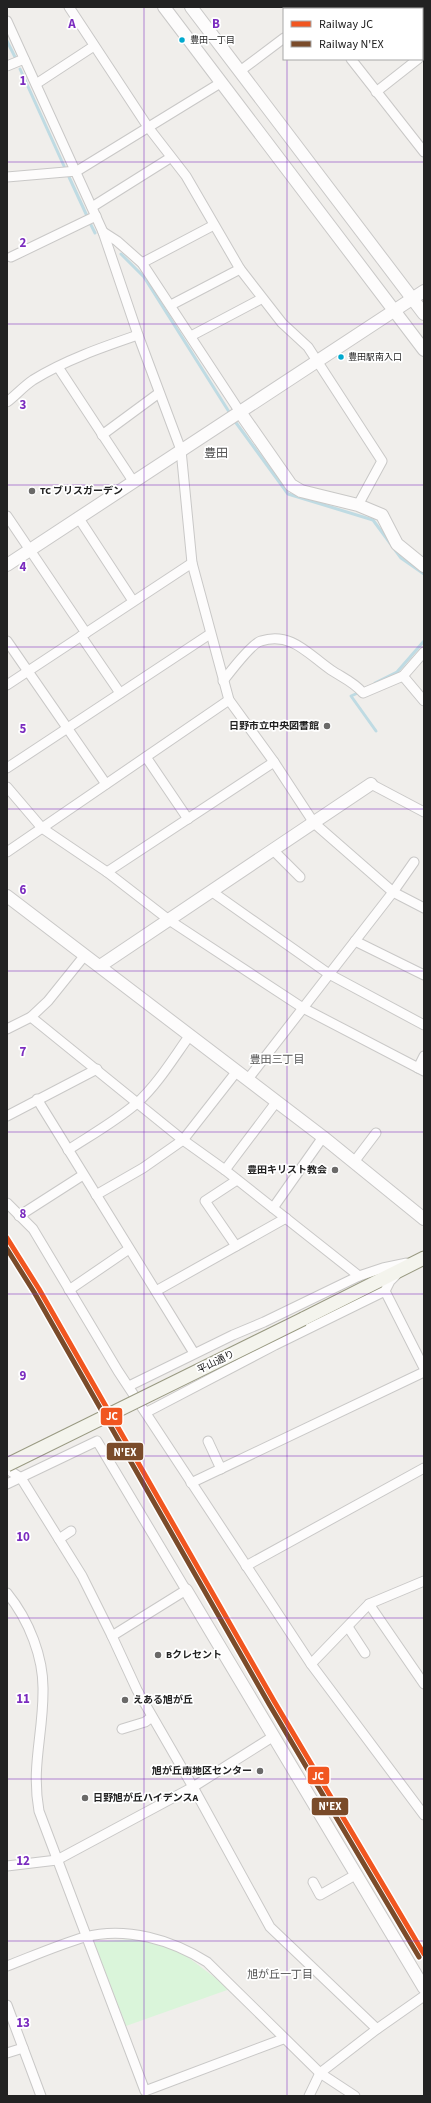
<svg xmlns="http://www.w3.org/2000/svg" width="431" height="2103" viewBox="0 0 431 2103" font-family="'Source Sans 3','Noto Sans JP',sans-serif">
<style>
.park{fill:#daf5da}
.lines{fill:none;stroke-linecap:round;stroke-linejoin:round}
.stream{stroke:#bfdbe3;stroke-width:3}
.minor-casing{stroke:#c9c8c7;stroke-width:11}
.tertiary-casing{stroke:#c9c8c7;stroke-width:14}
.secondary-casing{stroke:#999a82;stroke-width:15}
.minor{stroke:#fdfcfc;stroke-width:9}
.tertiary{stroke:#fdfcfc;stroke-width:12}
.secondary{stroke:#f4f4ed;stroke-width:13}
.secondary-bridge-casing{stroke:#999a82;stroke-width:15;stroke-linecap:butt}
.secondary-bridge{stroke:#f4f4ed;stroke-width:13}
.rail-1-casing{stroke:#fff;stroke-width:8}
.rail-2-casing{stroke:#fff;stroke-width:8}
.rail-1{stroke:#f15620;stroke-width:5}
.rail-2{stroke:#7a4b2a;stroke-width:5}
.grid{fill:none;stroke:#7b2cbf;stroke-width:1;stroke-opacity:0.55}
.bus-dot{fill:#00a9ce;stroke:#fff;stroke-width:1.5}
.poi-dot{fill:#6a6968;stroke:#fff;stroke-width:1.5}
.labels{text-anchor:middle;dominant-baseline:central;stroke-width:3.5;stroke-linejoin:round;paint-order:stroke}
.bus-label{font-size:9px;fill:#222;stroke:#fff;text-anchor:start}
.poi-label{font-size:10px;font-weight:bold;fill:#222;stroke:#fff;text-anchor:start}
.street-label{font-size:10px;fill:#222;stroke:#fff}
.neighbourhood-label{font-size:11px;fill:#555;stroke:#fff}
.quarter-label{font-size:12px;fill:#555;stroke:#fff}
.grid-label{font-size:13px;text-anchor:middle;font-weight:bold;fill:#7b2cbf;stroke:#fff;stroke-width:3.5;stroke-linejoin:round;paint-order:stroke}
.line-badge{stroke:#fff;stroke-width:1.5}
.badge-label{font-size:11px;text-anchor:middle;font-weight:bold;fill:#fff}
</style>
<rect width="100%" height="100%" fill="#f0eeeb"/>
<polygon class="park" points="134,1939 164,1946 185,1955 230,1989 126,2026 94,1942"/>
<g class="lines">
<g class="stream">
<polyline points="7,41 15,57"/>
<polyline points="20,69 64,166"/>
<polyline points="69,177 87,216"/>
<polyline points="91,225 95,233"/>
<polyline points="121,254 144,277 231,415"/>
<polyline points="234,420 288,494 373,520 401,558 424,574"/>
<polyline points="375,683 397,672 424,641"/>
<polyline points="360,692 351,696 376,731"/>
</g>
<defs>
<g id="minor">
<polyline points="69,7 148,127 186,176 240,269 282,323 308,347 382,461 358,505"/>
<polyline points="310,7 312,9"/>
<polyline points="323,9 325,7"/>
<polyline points="7,21 103,232 138,335 181,450 192,563 229,700 274,762 314,823 393,892 424,908"/>
<polyline points="351,59 424,152"/>
<polyline points="7,66 24,59"/>
<polyline points="240,71 284,38"/>
<polyline points="36,84 94,46"/>
<polyline points="376,92 418,59"/>
<polyline points="7,177 77,171 222,82"/>
<polyline points="92,207 170,158"/>
<polyline points="103,232 117,241 142,263 240,412"/>
<polyline points="11,257 96,216"/>
<polyline points="142,263 214,225"/>
<polyline points="171,305 240,269"/>
<polyline points="191,336 261,299"/>
<polyline points="58,367 133,481"/>
<path d="M 7,402 C 16,395 24,386 33,380 C 65,360 103,347 138,335"/>
<polyline points="102,435 159,393"/>
<polyline points="7,516 86,633"/>
<polyline points="78,517 133,601"/>
<polyline points="81,636 120,693"/>
<polyline points="7,641 106,784"/>
<polyline points="403,676 424,701"/>
<path d="M 223,681 C 230,672 252,643 261,641 C 291,631 309,655 331,670 C 343,678 354,682 363,693 L 403,676 L 424,652"/>
<polyline points="7,685 192,563"/>
<polyline points="146,757 188,819"/>
<polyline points="7,768 210,634"/>
<polyline points="371,784 424,812"/>
<polyline points="7,787 42,828 107,872 169,920 303,1008 424,1071"/>
<polyline points="273,850 300,877"/>
<polyline points="7,852 229,700"/>
<polyline points="107,872 274,762"/>
<polyline points="211,891 329,974 424,1025"/>
<polyline points="355,941 424,975"/>
<polyline points="31,1017 183,1140 225,1170 359,1276"/>
<polyline points="7,1029 31,1017 48,1001 85,955"/>
<polyline points="418,1068 424,1056"/>
<polyline points="248,1079 393,892 414,862"/>
<polyline points="37,1099 194,1353"/>
<polyline points="7,1116 97,1069"/>
<path d="M 68,1150 C 91,1135 116,1121 137,1103 C 158,1084 174,1057 190,1035"/>
<polyline points="354,1162 376,1133"/>
<polyline points="225,1170 277,1101"/>
<polyline points="96,1195 143,1168 183,1140 237,1071"/>
<polyline points="7,1203 33,1229 118,1371 311,1664 424,1815"/>
<polyline points="273,1208 323,1137"/>
<polyline points="19,1216 83,1175"/>
<polyline points="236,1246 205,1201 237,1180"/>
<polyline points="69,1290 129,1249"/>
<polyline points="156,1291 286,1218"/>
<polyline points="385,1291 424,1368"/>
<polyline points="129,1386 233,1335 264,1322 359,1276 383,1268 407,1263"/>
<polyline points="147,1412 275,1345 385,1291 390,1281 396,1275"/>
<polyline points="208,1441 221,1469"/>
<polyline points="7,1469 21,1478 82,1576 112,1636 137,1690 193,1787 270,1927 377,2029"/>
<polyline points="191,1483 424,1372"/>
<polyline points="7,1484 97,1441 186,1590 112,1636"/>
<polyline points="59,1539 71,1531"/>
<polyline points="246,1566 424,1468"/>
<path d="M 7,1593 C 29,1620 44,1658 43,1692 C 43,1735 31,1767 39,1811 L 145,2091 L 283,2039"/>
<polyline points="369,1604 424,1684"/>
<polyline points="348,1627 365,1653"/>
<polyline points="311,1664 369,1604 424,1581"/>
<polyline points="122,1729 145,1722 152,1717"/>
<polyline points="7,1866 57,1860 193,1787 274,1736"/>
<polyline points="313,1882 320,1895 357,1874"/>
<path d="M 7,1966 C 33,1956 58,1945 85,1937 C 126,1926 172,1940 207,1962 L 320,2073 L 355,2096"/>
<polyline points="7,2005 41,2096"/>
<polyline points="7,2053 23,2048"/>
<polyline points="309,2096 320,2073 377,2029 424,1996"/>
</g>
<g id="tertiary">
<polyline points="164,7 424,350"/>
<polyline points="191,7 424,314"/>
<polyline points="240,412 291,485 301,491 358,505 382,515 397,544 424,566"/>
<polyline points="7,565 424,291"/>
<polyline points="7,896 323,1137 424,1219"/>
<polyline points="100,966 371,784"/>
<polyline points="186,1590 424,1988"/>
</g>
<polyline id="secondary" points="303,1319 424,1258"/>
</defs>
<use href="#minor" class="minor-casing"/>
<use href="#tertiary" class="tertiary-casing"/>
<use href="#secondary" class="secondary-casing"/>
<use href="#minor" class="minor"/>
<use href="#tertiary" class="tertiary"/>
<use href="#secondary" class="secondary"/>
<defs>
<polyline id="secondary-bridge" points="7,1465 303,1319"/>
</defs>
<use href="#secondary-bridge" class="secondary-bridge-casing"/>
<use href="#secondary-bridge" class="secondary-bridge"/>
<defs>
<polyline id="rail-1" points="7,1238 39,1289 274,1701 424,1954"/>
<polyline id="rail-2" points="7,1249 34,1292 269,1704 419,1957"/>
</defs>
<use href="#rail-1" class="rail-1-casing"/>
<use href="#rail-2" class="rail-2-casing"/>
<use href="#rail-1" class="rail-1"/>
<use href="#rail-2" class="rail-2"/>
</g>
<path class="grid" d="M 144,7 L 144,2096M 287,7 L 287,9M 287,59 L 287,2096M 7,162 L 424,162M 7,324 L 424,324M 7,485 L 424,485M 7,647 L 424,647M 7,809 L 424,809M 7,971 L 424,971M 7,1132 L 424,1132M 7,1294 L 424,1294M 7,1456 L 424,1456M 7,1618 L 424,1618M 7,1779 L 424,1779M 7,1941 L 424,1941"/>
<g class="bus-dot">
<circle cx="182" cy="40" r="3.5"/>
<circle cx="341" cy="357" r="3.5"/>
</g>
<g class="poi-dot">
<circle cx="32" cy="491" r="4"/>
<circle cx="327" cy="726" r="4"/>
<circle cx="335" cy="1170" r="4"/>
<circle cx="158" cy="1655" r="4"/>
<circle cx="125" cy="1700" r="4"/>
<circle cx="260" cy="1771" r="4"/>
<circle cx="85" cy="1798" r="4"/>
</g>
<g class="labels">
<g class="bus-label">
<text x="190" y="40">豊田一丁目</text>
<text x="348" y="357">豊田駅南入口</text>
</g>
<g class="poi-label">
<text x="40" y="491">TC ブリスガーデン</text>
<text x="319" y="726" text-anchor="end">日野市立中央図書館</text>
<text x="327" y="1170" text-anchor="end">豊田キリスト教会</text>
<text x="166" y="1655">Bクレセント</text>
<text x="133" y="1700">えある旭が丘</text>
<text x="252" y="1771" text-anchor="end">旭が丘南地区センター</text>
<text x="93" y="1798">日野旭が丘ハイデンスA</text>
</g>
<g class="street-label">
<text transform="translate(216 1362) rotate(-26)">平山通り</text>
</g>
<g class="neighbourhood-label">
<text x="277" y="1059">豊田三丁目</text>
<text x="280" y="1974">旭が丘一丁目</text>
</g>
<g class="quarter-label">
<text x="216" y="453">豊田</text>
</g>
</g>
<g class="grid-label">
<text x="72" y="28">A</text>
<text x="216" y="28">B</text>
<text x="23" y="85">1</text>
<text x="23" y="247">2</text>
<text x="23" y="409">3</text>
<text x="23" y="571">4</text>
<text x="23" y="733">5</text>
<text x="23" y="894">6</text>
<text x="23" y="1056">7</text>
<text x="23" y="1218">8</text>
<text x="23" y="1380">9</text>
<text x="23" y="1541">10</text>
<text x="23" y="1703">11</text>
<text x="23" y="1865">12</text>
<text x="23" y="2027">13</text>
</g>
<g class="line-badge">
<rect x="100" y="1407" width="23" height="19" rx="4" fill="#f15620"/>
<rect x="106" y="1442" width="38" height="19" rx="4" fill="#7a4b2a"/>
<rect x="307" y="1766" width="23" height="19" rx="4" fill="#f15620"/>
<rect x="311" y="1797" width="38" height="19" rx="4" fill="#7a4b2a"/>
</g>
<g class="badge-label">
<text x="112" y="1420">JC</text>
<text x="125" y="1456">N'EX</text>
<text x="318" y="1780">JC</text>
<text x="330" y="1810">N'EX</text>
</g>
<rect width="431" height="2103" fill="none" stroke="#222222" stroke-width="16"/>
<rect x="283" y="8" width="140" height="52" fill="#ffffff" stroke="#a7a7a7"/>
<rect x="291" y="21" width="20" height="6" fill="#f15620" stroke="#a7a7a7"/>
<text x="319" y="28" font-size="12" fill="#222222">Railway JC</text>
<rect x="291" y="41" width="20" height="6" fill="#7a4b2a" stroke="#a7a7a7"/>
<text x="319" y="48" font-size="12" fill="#222222">Railway N'EX</text>
</svg>
